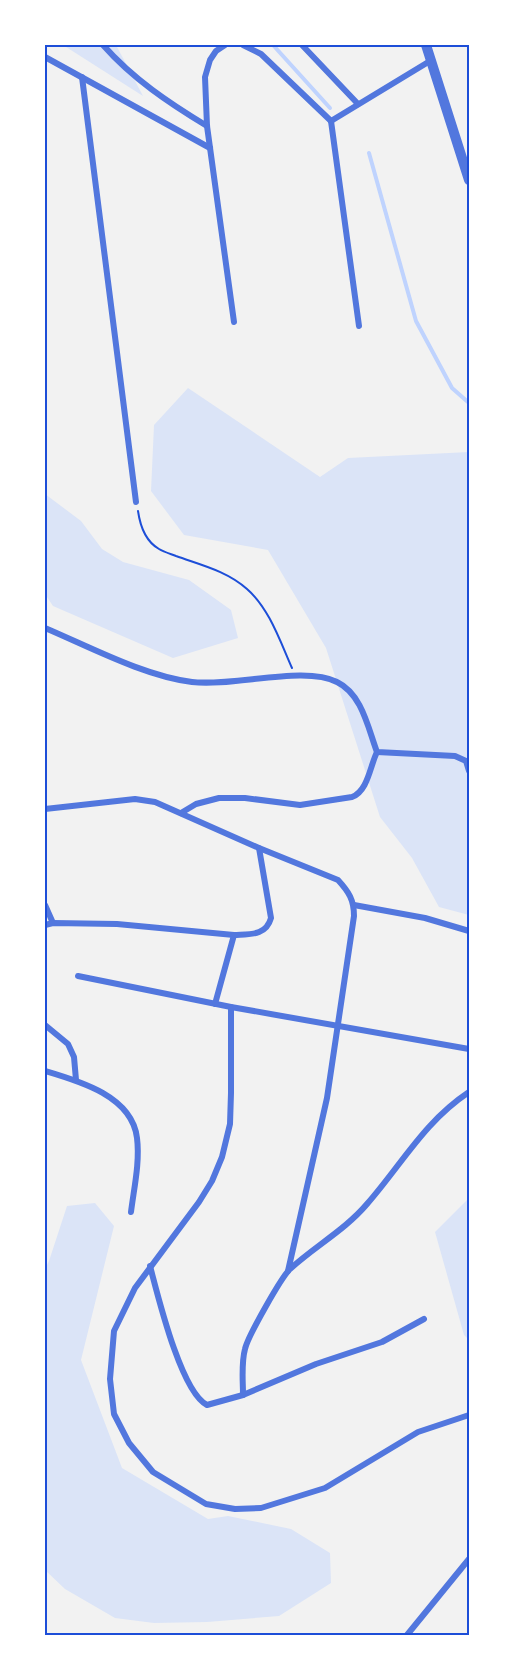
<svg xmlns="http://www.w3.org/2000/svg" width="514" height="1680" viewBox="0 0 514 1680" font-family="'Fira Sans',sans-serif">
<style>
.green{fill:#dbe4f7}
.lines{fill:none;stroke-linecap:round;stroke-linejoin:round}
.stream{stroke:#bfd3fe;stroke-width:4}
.path{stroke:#1d4ed8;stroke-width:2}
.minor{stroke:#5277de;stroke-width:6}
.tertiary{stroke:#5277de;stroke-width:10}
.neatline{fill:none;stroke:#1d4ed8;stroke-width:2}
</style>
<rect width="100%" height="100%" fill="#f2f2f2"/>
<g class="green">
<polygon points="63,45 116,45 143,96"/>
<polygon points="188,388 320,477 348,458 469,452 469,915 439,907 412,858 380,817 326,648 268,550 184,535 151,491 154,425"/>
<polygon points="45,494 81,521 102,549 123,562 189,580 231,610 238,638 173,658 53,606 45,594"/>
<polygon points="469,1198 469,1340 464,1335 435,1232"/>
<polygon points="95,1203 114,1226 81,1360 122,1468 208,1519 228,1516 291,1529 330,1553 331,1583 279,1616 207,1622 154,1623 115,1618 65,1589 45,1570 45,1269 49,1261 67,1206"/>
</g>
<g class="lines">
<g class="stream">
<polyline points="273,45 330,108"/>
<polyline points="369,153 416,321 452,388 469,403"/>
</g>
<path class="path" d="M 138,511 C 140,525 145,541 159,549 C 164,552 171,554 176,556 C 201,565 227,571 247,589 C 269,608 280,641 292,668"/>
<g class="minor">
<path d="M 103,45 C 133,79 169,103 207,126"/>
<polyline points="225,45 216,51 210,60 205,77 207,126 234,322"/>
<polyline points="243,45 261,54 331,121"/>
<polyline points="302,45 358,104"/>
<polyline points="45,57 210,148"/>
<polyline points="82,77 136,502"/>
<polyline points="331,121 359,326"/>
<polyline points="331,121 430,61"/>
<path d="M 45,628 C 90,647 144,676 192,682 C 233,687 305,665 337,682 C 362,694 368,728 377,752 L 455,756 L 466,761 L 469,771"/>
<path d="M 45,809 L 135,799 L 155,802 L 259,848 L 338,880 C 349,892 354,900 354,916 L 327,1098 L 288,1271"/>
<path d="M 181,813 L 196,804 L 219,798 L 245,798 L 300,805 L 352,797 C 368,791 370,766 377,752"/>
<polyline points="45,905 53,923"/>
<polyline points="354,905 425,918 469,931"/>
<polyline points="45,925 53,923 117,924 234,935"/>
<polyline points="78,976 231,1007 469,1049"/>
<path d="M 215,1004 L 234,935 C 250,934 266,936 271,918 L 259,848"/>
<polyline points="231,1007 231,1093 230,1124 222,1157 212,1181 199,1202 135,1288 114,1331 110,1379 114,1414 129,1443 153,1472 206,1504 235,1509 261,1508 325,1488 418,1432 469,1415"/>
<polyline points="45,1025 68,1044 74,1057 76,1080"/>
<path d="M 45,1071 C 79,1081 132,1096 137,1138 C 140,1162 134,1188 131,1212"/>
<path d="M 150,1266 C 158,1296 181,1392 207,1405 L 243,1395 L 316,1364 L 382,1342 L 424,1319"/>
<path d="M 243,1395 C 243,1380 241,1364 245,1349 C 248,1336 281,1278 290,1269 C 315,1246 345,1230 367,1204 C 402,1164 424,1122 469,1092"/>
<polyline points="407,1635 469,1559"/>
</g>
<polyline class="tertiary" points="426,45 469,180"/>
</g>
<rect width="514" height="1680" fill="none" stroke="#ffffff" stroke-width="93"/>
<rect x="46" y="46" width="422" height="1588" class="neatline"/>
</svg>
